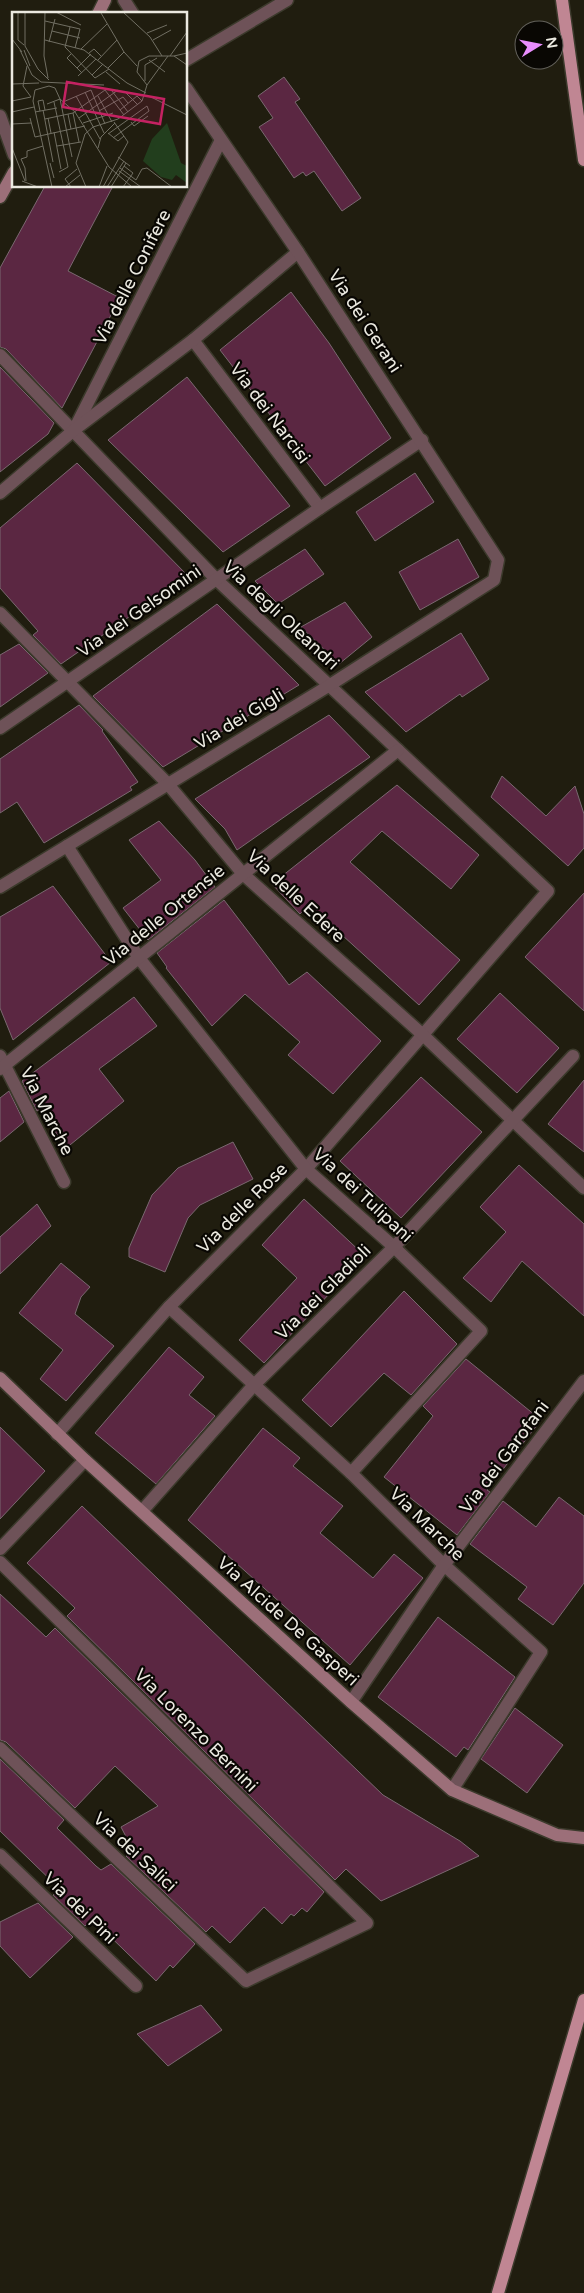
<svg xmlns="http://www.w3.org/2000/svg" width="584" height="2293" viewBox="0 0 584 2293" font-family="'Varela Round',sans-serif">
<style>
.building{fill:#5b2742;stroke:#7a6870}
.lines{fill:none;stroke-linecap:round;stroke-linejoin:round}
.street-casing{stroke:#3c3a2c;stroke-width:15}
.secondary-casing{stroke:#3c3a2c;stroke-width:15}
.primary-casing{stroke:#3c3a2c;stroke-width:15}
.street{stroke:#6e5258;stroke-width:12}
.secondary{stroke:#9c6f79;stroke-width:12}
.primary{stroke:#c08693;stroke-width:12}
.labels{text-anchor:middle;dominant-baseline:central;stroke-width:4.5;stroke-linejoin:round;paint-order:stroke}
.street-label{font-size:18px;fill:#ebe9e0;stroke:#090703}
.inset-road{fill:none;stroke:#716f63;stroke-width:1}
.view{fill:#c42262;fill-opacity:0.15;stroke:#c42262;stroke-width:2.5}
.inset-edge{fill:none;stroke:#ebe9e0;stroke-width:2.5}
</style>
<rect width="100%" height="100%" fill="#201d0f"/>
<g class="building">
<polygon points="284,77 300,99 295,102 361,198 342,211 314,171 306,176 303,172 294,178 259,127 273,118 258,96"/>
<polygon points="45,186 113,186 68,271 120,298 62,408 6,349 0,347 0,268"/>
<polygon points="291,292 329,343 391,438 325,486 220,350"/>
<polygon points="0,367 54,423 48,434 0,472"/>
<polygon points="187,377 290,506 223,552 108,440"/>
<polygon points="77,463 188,576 61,664 33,635 38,631 0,588 0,528"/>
<polygon points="415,473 434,502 375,541 356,512"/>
<polygon points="458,539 479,577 420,610 399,572"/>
<polygon points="305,549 324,574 278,604 255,581"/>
<polygon points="345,602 372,637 339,664 301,627"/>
<polygon points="217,604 299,685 163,767 93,696"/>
<polygon points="461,633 489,679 462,697 460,694 406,732 365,692"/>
<polygon points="19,644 48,673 0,707 0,655"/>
<polygon points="79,705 103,730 102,731 138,782 130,787 132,790 44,843 17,802 0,813 0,759"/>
<polygon points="329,715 370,757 237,850 225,829 195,799"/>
<polygon points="502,776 546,816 575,786 584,814 584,848 568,866 491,797"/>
<polygon points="397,785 479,855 451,889 382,831 350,862 460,960 419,1005 309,905 300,914 272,884"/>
<polygon points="159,821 195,860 215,887 148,940 123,908 161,880 129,840"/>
<polygon points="53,886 111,962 13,1040 0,1008 0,917"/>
<polygon points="584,893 584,1011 525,957"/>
<polygon points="224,900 289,985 307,972 381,1041 333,1094 288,1055 300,1042 245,994 212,1026 166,968 167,967 157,953"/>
<polygon points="500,993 559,1048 517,1093 457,1039"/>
<polygon points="134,997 157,1026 99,1069 124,1101 65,1149 42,1108 37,1111 22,1081"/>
<polygon points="421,1077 482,1132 401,1218 340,1161"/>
<polygon points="584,1080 584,1152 548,1124"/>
<polygon points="9,1091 24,1122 0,1142 0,1098"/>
<polygon points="233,1142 253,1179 200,1205 188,1218 165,1272 129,1257 129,1248 152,1195 178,1168"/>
<polygon points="519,1165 584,1224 584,1316 522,1261 491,1302 463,1278 506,1232 480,1207"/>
<polygon points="304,1199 365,1256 264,1363 239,1340 297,1278 262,1245"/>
<polygon points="37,1204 51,1226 0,1274 0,1237"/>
<polygon points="61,1263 90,1287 81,1297 75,1314 114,1346 66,1401 40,1379 63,1350 19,1313"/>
<polygon points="404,1291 457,1344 411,1395 384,1373 331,1427 302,1400"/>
<polygon points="169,1347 204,1377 189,1395 215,1416 156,1484 95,1433"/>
<polygon points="466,1359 541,1420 487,1490 490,1492 457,1535 384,1477 433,1416 423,1406"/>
<polygon points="0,1427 45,1471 0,1519"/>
<polygon points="263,1428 300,1458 293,1466 343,1506 320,1533 373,1578 394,1554 423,1578 350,1665 188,1520"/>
<polygon points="559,1497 584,1516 584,1583 553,1625 518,1599 527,1587 470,1544 503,1501 536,1527"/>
<polygon points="82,1506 383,1795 460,1841 479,1856 381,1901 346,1869 335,1880 67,1616 75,1608 27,1563"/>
<polygon points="0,1594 46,1637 55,1628 324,1892 307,1912 302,1908 294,1916 291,1914 282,1924 264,1907 230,1943 212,1926 206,1932 126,1856 134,1852 121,1827 158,1806 115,1766 75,1808 6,1742 0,1740"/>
<polygon points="438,1617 515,1677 468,1750 464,1747 456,1757 378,1697"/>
<polygon points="515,1708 563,1745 527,1793 481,1759"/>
<polygon points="0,1759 64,1820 57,1828 96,1866 101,1870 111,1864 195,1944 173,1968 170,1965 156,1981 92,1919 85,1926 53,1895 62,1891 0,1831"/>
<polygon points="38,1903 73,1937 30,1978 0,1946 0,1922"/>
<polygon points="201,2005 222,2030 168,2066 137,2034"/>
</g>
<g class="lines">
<defs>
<g id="street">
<polyline points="124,0 133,14"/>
<polyline points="186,60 287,0"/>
<polyline points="0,116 14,155"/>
<polyline points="193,340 320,508"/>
<polyline points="0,355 216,579 548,891 306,1169 169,1307 57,1434"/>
<polyline points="75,428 221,140"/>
<polyline points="0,493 74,430 193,340 298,252"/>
<polyline points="0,613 167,783 243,874 423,1035 584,1188"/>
<polyline points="0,728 320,508 422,440"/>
<polyline points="67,846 139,958 306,1169 394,1247 481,1331 351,1473"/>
<polyline points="0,887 330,685 494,580 498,560 298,252 186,88"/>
<polyline points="0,1056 64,1182"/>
<polyline points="0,1069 398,750"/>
<polyline points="169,1307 351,1473 444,1565 541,1652 452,1790"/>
<polyline points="142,1511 253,1386 394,1247 573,1056"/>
<polyline points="0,1549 85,1460"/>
<polyline points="0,1562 367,1923 246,1981 0,1748"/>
<polyline points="351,1702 444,1565 584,1381"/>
<polyline points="0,1855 136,1986"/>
</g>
<g id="secondary">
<polyline points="98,14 105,0"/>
<polyline points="0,197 14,172"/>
<polyline points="0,1378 85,1460 351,1702 452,1790 557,1835 584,1838"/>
</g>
<g id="primary">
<polyline points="562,0 584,160"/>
<polyline points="498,2293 584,2000"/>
</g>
</defs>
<use href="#street" class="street-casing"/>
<use href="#secondary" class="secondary-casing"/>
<use href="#primary" class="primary-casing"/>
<use href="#street" class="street"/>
<use href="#secondary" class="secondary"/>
<use href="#primary" class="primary"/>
</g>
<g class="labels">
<g class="street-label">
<text transform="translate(132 277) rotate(-63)">Via delle Conifere</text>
<text transform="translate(365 321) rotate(57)">Via dei Gerani</text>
<text transform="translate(270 413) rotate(53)">Via dei Narcisi</text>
<text transform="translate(139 611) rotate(-35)">Via dei Gelsomini</text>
<text transform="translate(281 615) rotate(43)">Via degli Oleandri</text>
<text transform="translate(239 719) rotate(-31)">Via dei Gigli</text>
<text transform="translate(296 896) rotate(43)">Via delle Edere</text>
<text transform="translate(164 915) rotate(-39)">Via delle Ortensie</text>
<text transform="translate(47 1111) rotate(63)">Via Marche</text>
<text transform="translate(363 1195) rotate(43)">Via dei Tulipani</text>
<text transform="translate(242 1208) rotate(-45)">Via delle Rose</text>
<text transform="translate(323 1292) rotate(-45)">Via dei Gladioli</text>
<text transform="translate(504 1457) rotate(-53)">Via dei Garofani</text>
<text transform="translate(427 1524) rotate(44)">Via Marche</text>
<text transform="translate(288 1621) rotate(42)">Via Alcide De Gasperi</text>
<text transform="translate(196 1730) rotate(45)">Via Lorenzo Bernini</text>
<text transform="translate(135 1852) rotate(43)">Via dei Salici</text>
<text transform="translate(80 1908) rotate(44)">Via dei Pini</text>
</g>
</g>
<g transform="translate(12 12)">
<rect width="175" height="175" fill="#201d0f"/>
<path d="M 155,111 L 169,151 L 175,154 L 175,171 L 164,163 L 160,168 L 149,165 L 131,149 L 140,127 Z" fill="#223e1d"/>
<path class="inset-road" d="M 6,0 L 6,28 L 12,33M 13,0 L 13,34 L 26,57 L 37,68M 33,0 L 32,44 L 36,66M 44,0 L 69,13M 111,0 L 138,25 L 150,44M 89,1 L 112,40 L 125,54M 33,9 L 68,17 L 63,36M 58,15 L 53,35 L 83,66 L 97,57M 40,19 L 68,26M 135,21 L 155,13M 0,27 L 10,40M 33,28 L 72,38 L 115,71 L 134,81M 141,28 L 159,18M 37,30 L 43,7M 69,37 L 95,12M 8,38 L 20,63 L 29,70 L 92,73M 12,38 L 18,54M 77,41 L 82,37 L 89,44M 59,42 L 55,46 L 70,61M 158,44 L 175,20M 162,44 L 175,53M 86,48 L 105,28M 137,48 L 153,60M 15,54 L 11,74 L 19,85M 65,56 L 79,42M 96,56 L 112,40M 94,60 L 108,72M 80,63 L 91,52M 66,64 L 84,47M 133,69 L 133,53 L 145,46M 0,72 L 27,71M 135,73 L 156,44M 37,74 L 43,76 L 48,87 L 63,100 L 97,155 L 120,175M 37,74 L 23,78 L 21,89 L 40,175M 100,79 L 116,100M 73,80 L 92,121M 113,80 L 126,93M 64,84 L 88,127M 86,84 L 100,110M 139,85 L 175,103M 0,89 L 19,85M 42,90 L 56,155 L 47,160M 51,90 L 79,78 L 93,112M 35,92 L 48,87 L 60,145M 31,98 L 41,150M 108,98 L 125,84 L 130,89M 28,99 L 26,89 L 31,88 L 33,98M 87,99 L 111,85 L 116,91M 0,100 L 22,95M 23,100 L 45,96M 61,101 L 67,130M 56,102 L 59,117M 18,106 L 23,125 L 73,114M 36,106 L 39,121M 67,106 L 106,78M 33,107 L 61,101 L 93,78 L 112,103M 119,110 L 122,114 L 136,104M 71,111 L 101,101M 0,112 L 19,111M 42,120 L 49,157M 96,121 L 106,129 L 112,124M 96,122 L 135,94 L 137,99 L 101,126M 45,134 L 69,130M 0,136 L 13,169M 86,136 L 89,125 L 103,111M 106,145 L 118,154M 38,151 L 42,166M 108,156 L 124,168 L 130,157 L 135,156 L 160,175M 107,159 L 129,175M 10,169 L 26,175M 14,169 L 13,156 L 9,147 L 15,145 L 15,139 L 31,134M 53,175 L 68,163M 59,175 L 53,167 L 65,157M 74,175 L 64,151 L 73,122 L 81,115 L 106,107 L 130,89 L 135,73 L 125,60 L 127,49 L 137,44 L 162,44 L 175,41M 87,175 L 95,154M 91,175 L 116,130 L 102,110M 95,175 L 112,149M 99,175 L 114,151M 111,175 L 121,161 L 112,154"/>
<path class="view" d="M 55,70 L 152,87 L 148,112 L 51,95 Z"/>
<rect width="175" height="175" class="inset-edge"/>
</g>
<g transform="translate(539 45) rotate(80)"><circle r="24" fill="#090703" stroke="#63615b"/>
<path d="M0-4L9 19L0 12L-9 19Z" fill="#e98dfe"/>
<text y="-8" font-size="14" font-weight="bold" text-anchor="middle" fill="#ebe9e0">N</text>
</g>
</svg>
